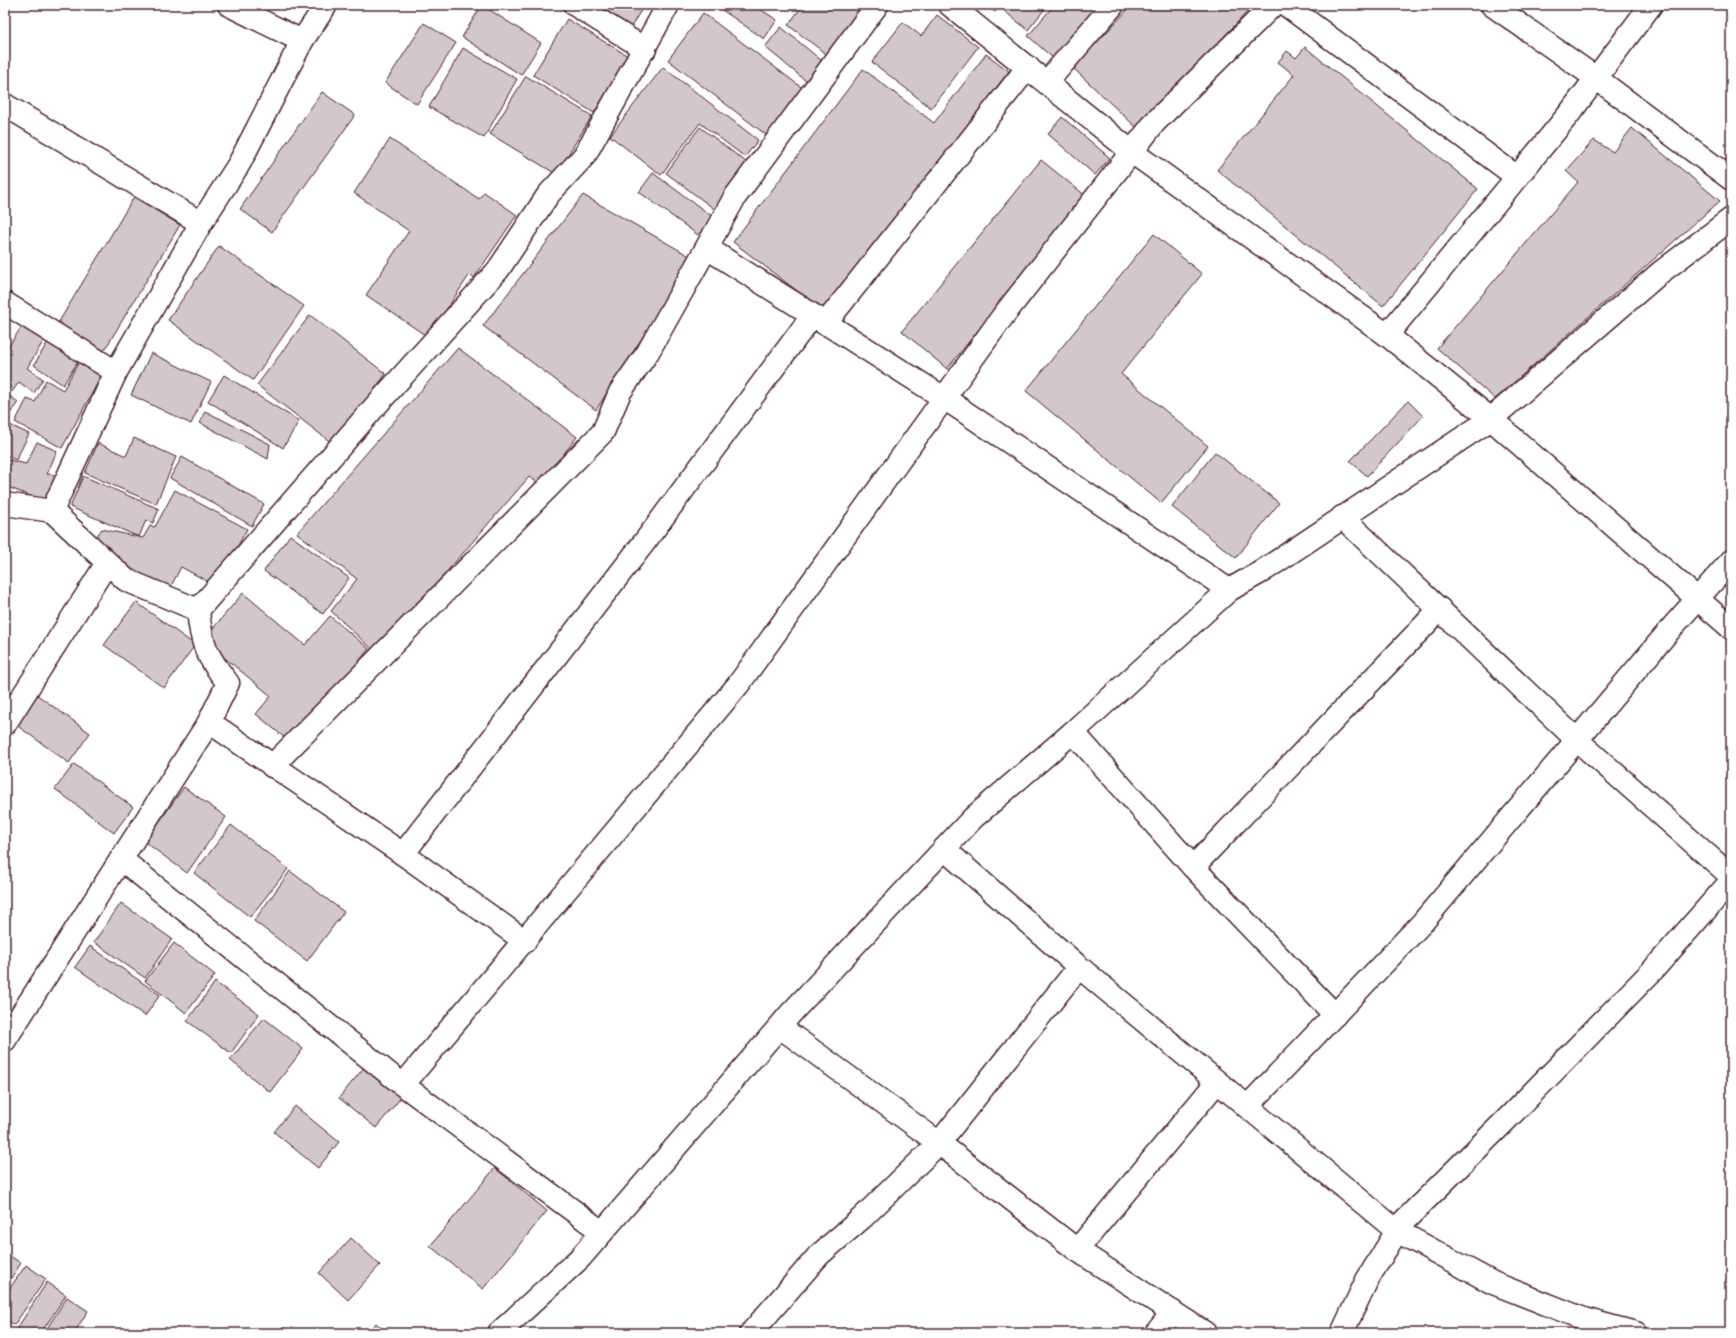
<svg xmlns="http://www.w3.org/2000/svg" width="1736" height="1338" viewBox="0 0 1736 1338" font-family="Mali,sans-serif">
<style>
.building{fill:#d2c7cb;stroke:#4a1f2b}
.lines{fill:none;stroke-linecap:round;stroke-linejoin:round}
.street-casing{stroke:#4a1f2b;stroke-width:25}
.street{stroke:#fff;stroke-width:22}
</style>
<rect width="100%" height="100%" fill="#fff"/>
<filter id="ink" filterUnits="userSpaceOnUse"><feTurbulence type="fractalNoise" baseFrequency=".025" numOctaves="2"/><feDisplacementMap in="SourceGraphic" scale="8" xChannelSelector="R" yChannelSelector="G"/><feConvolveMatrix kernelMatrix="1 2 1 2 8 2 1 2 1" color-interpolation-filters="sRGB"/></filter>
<g filter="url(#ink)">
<g class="building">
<polygon points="482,5 541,43 521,75 462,37"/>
<polygon points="594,5 644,5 631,27"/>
<polygon points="715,5 754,5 777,20 764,39"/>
<polygon points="803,5 869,5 830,57 788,25"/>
<polygon points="986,5 1001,5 995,12"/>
<polygon points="1006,5 1048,5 1028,30 1003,10"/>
<polygon points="1054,5 1101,5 1054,59 1028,36"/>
<polygon points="1132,5 1244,5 1249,10 1138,129 1073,68"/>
<polygon points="703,13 805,90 769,137 668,60"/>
<polygon points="937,15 978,47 931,108 872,62 903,22 921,36"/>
<polygon points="567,19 628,56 594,113 533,75"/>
<polygon points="424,23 456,43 417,104 385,83"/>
<polygon points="781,27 822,61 806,81 765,47"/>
<polygon points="1305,47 1478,189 1383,306 1217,170 1294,75 1278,62 1287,51 1296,58"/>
<polygon points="463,48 517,79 484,138 429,107"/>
<polygon points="986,54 1009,71 826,313 733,242 863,69 934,123"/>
<polygon points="663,67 758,140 745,157 700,123 661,175 610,136"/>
<polygon points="526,76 592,116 556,174 490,134"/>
<polygon points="322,92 355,115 272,232 240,209"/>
<polygon points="1062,117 1110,158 1095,175 1048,134"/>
<polygon points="700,127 750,165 717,211 666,173"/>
<polygon points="1632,128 1720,201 1495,399 1437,348 1578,182 1566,171 1594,140 1613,152"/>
<polygon points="390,139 479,199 484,192 517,215 474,278 470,274 428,337 366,295 409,231 354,193"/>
<polygon points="1041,160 1086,196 947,369 902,331"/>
<polygon points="653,173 713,217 698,235 639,192"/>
<polygon points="583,195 693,258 596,410 483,326"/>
<polygon points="134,197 180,225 102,354 57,325"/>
<polygon points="1154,234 1202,274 1121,374 1208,446 1161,503 1026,391"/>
<polygon points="219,246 304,306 253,380 168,320"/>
<polygon points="310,315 386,374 333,444 257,385"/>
<polygon points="24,323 46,337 27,368 43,379 34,393 19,382 12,392 5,387 5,352"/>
<polygon points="49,340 79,360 63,385 34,365"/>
<polygon points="458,348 577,437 540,484 529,477 376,653 331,611 357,579 297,533"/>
<polygon points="151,353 211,382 191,424 131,395"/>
<polygon points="80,360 103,373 62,448 15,422 27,399 35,402 46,380 63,390"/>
<polygon points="224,375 299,421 283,448 208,401"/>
<polygon points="5,393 18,402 5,421"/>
<polygon points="1408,401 1423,416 1367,476 1350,461"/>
<polygon points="205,411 270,444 268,459 200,423"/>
<polygon points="10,425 29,434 16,460 5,455 5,436"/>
<polygon points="134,438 176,457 156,504 85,473 98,443 126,456"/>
<polygon points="37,442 57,451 47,474 56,475 46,502 5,486 5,459 26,464"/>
<polygon points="1215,452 1279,503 1236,558 1172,507"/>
<polygon points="182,457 264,504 252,526 170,478"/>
<polygon points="83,476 159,509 153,523 146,520 139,537 70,507"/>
<polygon points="175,490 247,529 216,586 181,567 168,592 91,543 102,529 143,538 150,526 155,527"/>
<polygon points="290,535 349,578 323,614 264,571"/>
<polygon points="243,593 305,645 330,616 369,649 291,743 256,714 271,696 203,640"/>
<polygon points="136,602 195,645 164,688 104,645"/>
<polygon points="36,694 90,733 69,763 15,724"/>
<polygon points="74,764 133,807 114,833 55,789"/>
<polygon points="184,787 226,817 187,873 145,842"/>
<polygon points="231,825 288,869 250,917 194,873"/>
<polygon points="290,871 344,912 307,961 254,921"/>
<polygon points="121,903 172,939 145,978 94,942"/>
<polygon points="174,943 215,975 186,1013 145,981"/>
<polygon points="90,946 160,995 145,1016 75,967"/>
<polygon points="215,982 259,1014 231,1053 187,1021"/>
<polygon points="264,1018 303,1049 270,1092 230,1060"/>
<polygon points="366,1065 403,1095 376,1128 339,1098"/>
<polygon points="295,1106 339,1142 318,1168 274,1132"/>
<polygon points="495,1168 547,1211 483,1289 430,1246"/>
<polygon points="351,1238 380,1265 348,1300 319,1273"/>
<polygon points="5,1253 21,1263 5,1288"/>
<polygon points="26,1265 46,1279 14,1325 5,1319 5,1295"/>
<polygon points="47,1282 66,1295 41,1333 21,1333 16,1330"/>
<polygon points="67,1297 88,1311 74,1333 44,1333"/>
<polygon points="376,1323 387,1333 367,1333"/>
</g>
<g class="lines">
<defs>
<g id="street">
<polyline points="229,5 302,41"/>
<polyline points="575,5 645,49"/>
<polyline points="950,5 1132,152 1387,335 1491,419 1731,628"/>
<polyline points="1286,5 1517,177"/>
<polyline points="1492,5 1596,78 1731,179"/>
<polyline points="1047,82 1113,5"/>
<polyline points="5,105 201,223"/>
<polyline points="707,248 944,398 1229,590"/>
<polyline points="5,303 116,372"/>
<polyline points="825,324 1028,67"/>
<polyline points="1387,335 1569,114 1651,5"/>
<path d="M 5,504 L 52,511 L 126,580 L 198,610 C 201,644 207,657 228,683 L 209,722 L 403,854 L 525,941"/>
<polyline points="52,511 116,372 201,223 239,164 302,41 326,5"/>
<polyline points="1342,517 1577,740 1731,876"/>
<polyline points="198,610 371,411 498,270 548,195 585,155 668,5"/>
<polyline points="5,724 107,563"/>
<polyline points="1073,732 1193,867 1335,1015"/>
<polyline points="272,766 603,432 620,392 648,352 735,197 877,5"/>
<polyline points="944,849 1079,967 1397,1231 1493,1283 1584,1319 1636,1333"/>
<polyline points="403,854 646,540 812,316"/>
<polyline points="121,859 403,1085 602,1232"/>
<polyline points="1193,867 1440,609"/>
<polyline points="780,1027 939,1143 1077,1250 1205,1333"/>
<polyline points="5,1040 209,722"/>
<polyline points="403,1085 738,685 1003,316 1155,122 1273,5"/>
<polyline points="1247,1107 1422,923 1674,625 1731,561"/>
<polyline points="1077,1250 1217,1082"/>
<polyline points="499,1333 580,1258 792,1012 973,818 1073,732 1229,590 1261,572 1491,419 1661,272 1731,219"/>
<polyline points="751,1333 819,1255 862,1218 939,1143 1079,967"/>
<polyline points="1156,1333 1173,1312"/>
<polyline points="1342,1333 1367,1280 1402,1223 1504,1122 1653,970 1731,881"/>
</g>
</defs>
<use href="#street" class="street-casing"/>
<use href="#street" class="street"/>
</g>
</g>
<rect width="1736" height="1338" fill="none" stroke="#fff" stroke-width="20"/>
<rect x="10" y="10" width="1716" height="1318" fill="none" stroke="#4a1f2b" stroke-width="1.5" filter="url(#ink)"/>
</svg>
